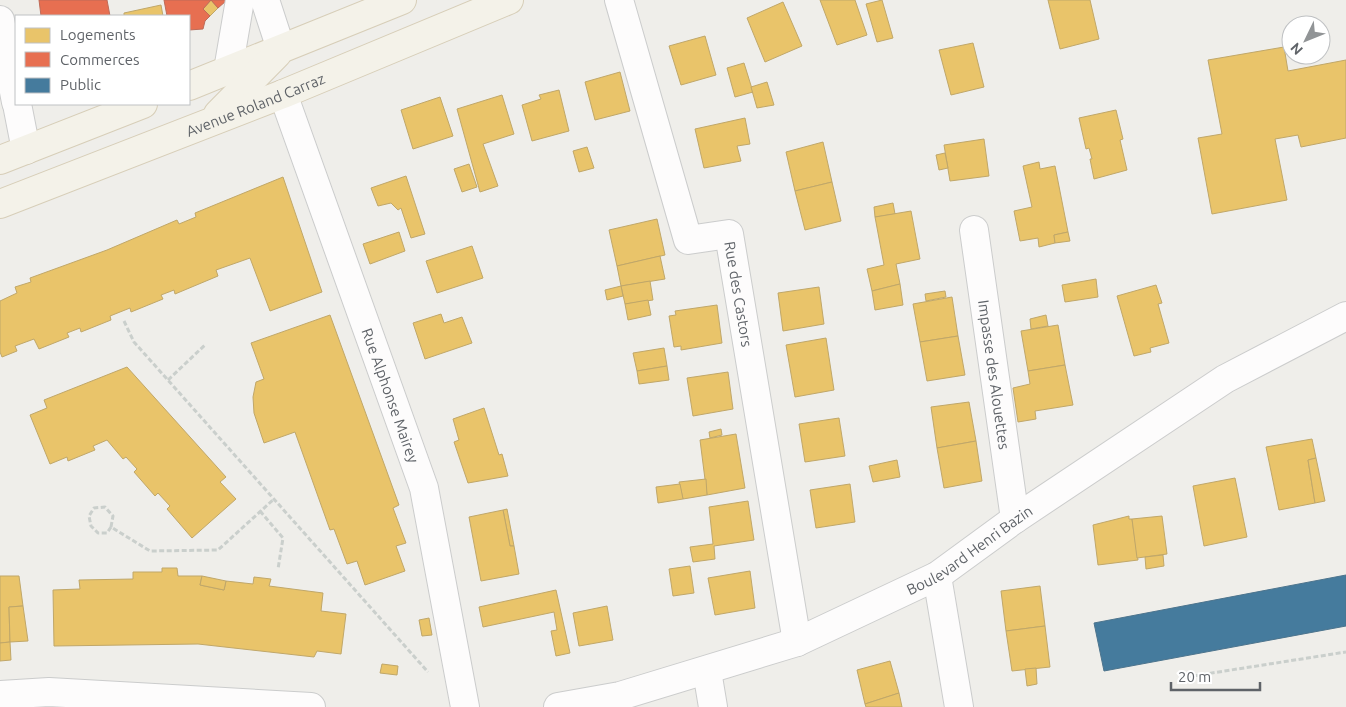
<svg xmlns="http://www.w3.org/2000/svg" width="1346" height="707" viewBox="0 0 1346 707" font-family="Ubuntu,sans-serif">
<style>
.homes{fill:#e9c46a;stroke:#c0a769}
.shops{fill:#e76f51;stroke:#be6b58}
.public{fill:#457b9d;stroke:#4d748d}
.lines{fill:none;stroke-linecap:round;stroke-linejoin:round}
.minor-casing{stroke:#cbcccc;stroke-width:30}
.major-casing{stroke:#d7ceb8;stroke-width:30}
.path{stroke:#cacfcc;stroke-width:3;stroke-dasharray:5 2.5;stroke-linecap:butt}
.minor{stroke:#fdfcfc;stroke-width:28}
.major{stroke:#f4f2e9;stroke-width:28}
.labels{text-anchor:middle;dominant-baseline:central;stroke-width:5;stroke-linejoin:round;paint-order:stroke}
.street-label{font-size:15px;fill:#5f6368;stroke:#fff}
</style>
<rect width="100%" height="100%" fill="#efeeea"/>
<g class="homes">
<polygon points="211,0 218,8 210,16 203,9"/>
<polygon points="820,0 855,0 867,35 837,45"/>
<polygon points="882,0 893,38 877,42 866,4"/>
<polygon points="1048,0 1090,0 1099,39 1060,49"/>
<polygon points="783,2 802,46 765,62 747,18"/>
<polygon points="161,5 163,16 124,16 124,13"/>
<polygon points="705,36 716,75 681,85 669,46"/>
<polygon points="973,43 984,87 951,95 939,50"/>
<polygon points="1284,47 1288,71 1346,60 1346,138 1301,147 1298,135 1275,139 1287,200 1212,214 1198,138 1222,134 1208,60"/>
<polygon points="744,63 753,92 735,97 727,68"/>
<polygon points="620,72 630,111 595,120 585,82"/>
<polygon points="767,82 774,105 757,108 751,87"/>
<polygon points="559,90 569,131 532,141 522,105 541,99 539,95"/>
<polygon points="502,95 514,134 483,144 498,186 480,192 457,109"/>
<polygon points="440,97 453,136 413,149 401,110"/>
<polygon points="1116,110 1123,139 1120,140 1127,170 1094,179 1090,159 1092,159 1089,148 1086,149 1079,118"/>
<polygon points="745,118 750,144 737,146 741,161 704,168 695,129"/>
<polygon points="984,139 989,176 950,181 944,145"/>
<polygon points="823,142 832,182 795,191 786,152"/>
<polygon points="587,147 594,168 579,172 573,151"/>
<polygon points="945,153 948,168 939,170 936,155"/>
<polygon points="1039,162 1040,169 1055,166 1068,232 1054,235 1055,243 1039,247 1038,238 1020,241 1014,211 1032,207 1023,166"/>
<polygon points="469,164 477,187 462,192 454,169"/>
<polygon points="406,176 425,234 411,238 401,208 398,210 391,203 378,206 371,188"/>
<polygon points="283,177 322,292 270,311 250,258 216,270 218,276 175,294 174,290 161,295 163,299 131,312 130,308 110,316 111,320 81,332 80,328 67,333 69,337 39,349 34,339 15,346 17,351 2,357 0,352 0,301 17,293 15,287 31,282 30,278 107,250 177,220 179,224 196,217 195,213"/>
<polygon points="832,182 841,221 805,230 795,191"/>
<polygon points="893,203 895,214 875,217 874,207"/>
<polygon points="911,211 920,259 896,264 900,284 872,291 867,269 884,265 875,217"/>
<polygon points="657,219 665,255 617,266 609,230"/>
<polygon points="399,232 405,251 370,264 363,244"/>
<polygon points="1068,232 1070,241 1055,243 1054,235"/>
<polygon points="472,246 483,278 437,293 426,261"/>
<polygon points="660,256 665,279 621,286 617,266"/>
<polygon points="1096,279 1098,297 1065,302 1062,285"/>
<polygon points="650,281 653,300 625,304 621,286"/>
<polygon points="900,284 903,305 875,310 872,291"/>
<polygon points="1156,285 1162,303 1158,304 1169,343 1150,348 1151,352 1134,356 1117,296"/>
<polygon points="621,286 623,296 607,300 605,290"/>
<polygon points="819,287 824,324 783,331 778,293"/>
<polygon points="945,291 946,297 926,301 925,294"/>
<polygon points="952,297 958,336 920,342 913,304"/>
<polygon points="648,300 651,315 628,320 625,304"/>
<polygon points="717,305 722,343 681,350 681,346 674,347 669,316 676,315 675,311"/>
<polygon points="441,314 444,323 462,317 472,343 425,359 413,323"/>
<polygon points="330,315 399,505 393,508 406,543 396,546 405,571 365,585 357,561 347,564 334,529 330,530 295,432 264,443 254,413 253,397 256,382 264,379 251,343"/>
<polygon points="1046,315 1048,326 1031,329 1030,319"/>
<polygon points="1058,325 1065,365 1028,371 1021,331"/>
<polygon points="958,336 965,375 927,381 920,342"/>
<polygon points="826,338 834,390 795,397 786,345"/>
<polygon points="664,348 667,366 637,371 633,353"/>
<polygon points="1065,365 1073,405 1035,411 1036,419 1018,422 1013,388 1030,384 1028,371"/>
<polygon points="667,366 669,380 639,384 637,371"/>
<polygon points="127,367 226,477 220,482 236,499 192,538 167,509 170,506 158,493 155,496 134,472 137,469 126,457 123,459 107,440 93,446 95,450 68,461 67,457 50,464 30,415 47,408 44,400"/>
<polygon points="728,372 733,409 693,416 687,378"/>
<polygon points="969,402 976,441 937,448 931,407"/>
<polygon points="484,408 499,455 502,454 508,476 468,483 454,442 459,440 453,419"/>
<polygon points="839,418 845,456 805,462 799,424"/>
<polygon points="721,429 722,435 710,438 709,432"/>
<polygon points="736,434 745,488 707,495 700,440"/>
<polygon points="1312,439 1316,458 1308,460 1315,503 1279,510 1266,447"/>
<polygon points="976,441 982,481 944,488 937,448"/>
<polygon points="1316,458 1325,501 1315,503 1308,460"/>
<polygon points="897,460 900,477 873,482 869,466"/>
<polygon points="1235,478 1247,537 1204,546 1193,486"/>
<polygon points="706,479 707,495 683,499 679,482"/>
<polygon points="680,484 683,499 658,503 656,487"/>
<polygon points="850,484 855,522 816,528 810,490"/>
<polygon points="748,501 754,540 714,546 715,559 693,562 690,547 713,544 709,507"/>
<polygon points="507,509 514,546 510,546 503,510"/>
<polygon points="503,510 510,546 514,546 519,574 481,581 469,517"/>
<polygon points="1129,516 1129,519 1132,519 1138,560 1098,565 1093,525"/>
<polygon points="1162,516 1167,554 1137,558 1132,519"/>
<polygon points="1163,555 1164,566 1146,569 1145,557"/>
<polygon points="690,566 694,593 673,596 669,569"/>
<polygon points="162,568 177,568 178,576 202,576 200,585 224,590 226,581 253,584 254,577 271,579 269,586 323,593 321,611 346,614 341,654 317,651 314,657 198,644 54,646 53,590 80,589 79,580 133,579 133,572 162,572"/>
<polygon points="750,571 755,608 715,615 708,578"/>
<polygon points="0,576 19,576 23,606 9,607 10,642 0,643"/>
<polygon points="202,576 226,581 224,590 200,585"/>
<polygon points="1040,586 1045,626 1006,631 1001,591"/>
<polygon points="556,590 570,653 556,656 551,631 557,630 554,612 483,627 479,607"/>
<polygon points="23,606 28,641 10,642 9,607"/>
<polygon points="607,606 613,640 579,646 573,613"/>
<polygon points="429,618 432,635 422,636 419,620"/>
<polygon points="1045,626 1050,667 1012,671 1006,631"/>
<polygon points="10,642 11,660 0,661 0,643"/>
<polygon points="890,661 899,693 865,704 857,670"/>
<polygon points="382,664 398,666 397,675 380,673"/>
<polygon points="1036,668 1037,684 1027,686 1025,669"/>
<polygon points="899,693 902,707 866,707 865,704"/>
</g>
<g class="shops">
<polygon points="39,0 107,0 110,16 41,16"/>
<polygon points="164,0 226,0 226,1 218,8 211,0 203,9 210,16 205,21 203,29 189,30 189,16 167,16"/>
</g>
<polygon class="public" points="1346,575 1346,626 1104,671 1094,623"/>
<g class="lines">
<defs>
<g id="minor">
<polyline points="265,0 281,49"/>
<path id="s1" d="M 619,0 L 688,240 L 729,234 L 797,642"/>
<polyline points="0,20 16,102"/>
<polyline points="228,70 240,0"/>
<path id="s2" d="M 283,94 L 424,488 L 465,707"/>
<polyline points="17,104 26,150"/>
<path id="s3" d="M 974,230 L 1015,519"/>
<polyline points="937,576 959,707"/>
<polyline points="707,671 713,707"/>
<polyline points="0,695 49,692 311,707"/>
<path id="s4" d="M 558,707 L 620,696 L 797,642 L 937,576 L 1015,519 L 1225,379 L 1346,316"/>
</g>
<g id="major">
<polyline points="189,86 402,0"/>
<polyline points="218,114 277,54"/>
<polyline points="0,160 143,104"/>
<path id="s5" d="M 0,204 L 283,94 L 509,0"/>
</g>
</defs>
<use href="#minor" class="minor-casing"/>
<use href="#major" class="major-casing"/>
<g class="path">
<polyline points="124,321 134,342 428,672"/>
<polyline points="168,380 206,344"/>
<polyline points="260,511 283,538 278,569"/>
<polyline points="111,527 113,516 105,507 94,508 89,516 91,526 98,533 107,533 111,527 150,551 218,550 274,499"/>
<polyline points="1180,678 1346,652"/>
</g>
<use href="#minor" class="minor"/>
<use href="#major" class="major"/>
</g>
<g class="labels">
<g class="street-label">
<text stroke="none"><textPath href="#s5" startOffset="274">Avenue Roland Carraz</textPath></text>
<text stroke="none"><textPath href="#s1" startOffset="352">Rue des Castors</textPath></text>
<text stroke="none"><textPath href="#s3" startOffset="146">Impasse des Alouettes</textPath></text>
<text stroke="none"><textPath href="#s2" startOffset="320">Rue Alphonse Mairey</textPath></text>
<text stroke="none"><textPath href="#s4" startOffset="444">Boulevard Henri Bazin</textPath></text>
</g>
</g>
<rect x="15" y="15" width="175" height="90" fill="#ffffff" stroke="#bfc1c3"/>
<rect x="25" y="28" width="25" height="15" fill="#e9c46a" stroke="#bfc1c3"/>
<text x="60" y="40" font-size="15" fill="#5f6368">Logements</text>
<rect x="25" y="52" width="25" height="15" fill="#e76f51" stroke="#bfc1c3"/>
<text x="60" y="65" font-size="15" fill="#5f6368">Commerces</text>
<rect x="25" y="78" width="25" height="15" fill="#457b9d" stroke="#bfc1c3"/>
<text x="60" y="90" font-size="15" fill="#5f6368">Public</text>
<g transform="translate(1306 40) rotate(227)"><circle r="24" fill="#ffffff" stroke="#bfc1c3"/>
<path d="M0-4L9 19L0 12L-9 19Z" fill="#919496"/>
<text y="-8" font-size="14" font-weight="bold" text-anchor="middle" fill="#5f6368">N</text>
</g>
<path d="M1171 682v8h89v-8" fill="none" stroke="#5f6368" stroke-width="2.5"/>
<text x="1178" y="682" font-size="15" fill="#5f6368" stroke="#ffffff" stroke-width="4" paint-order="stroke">20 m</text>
</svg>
